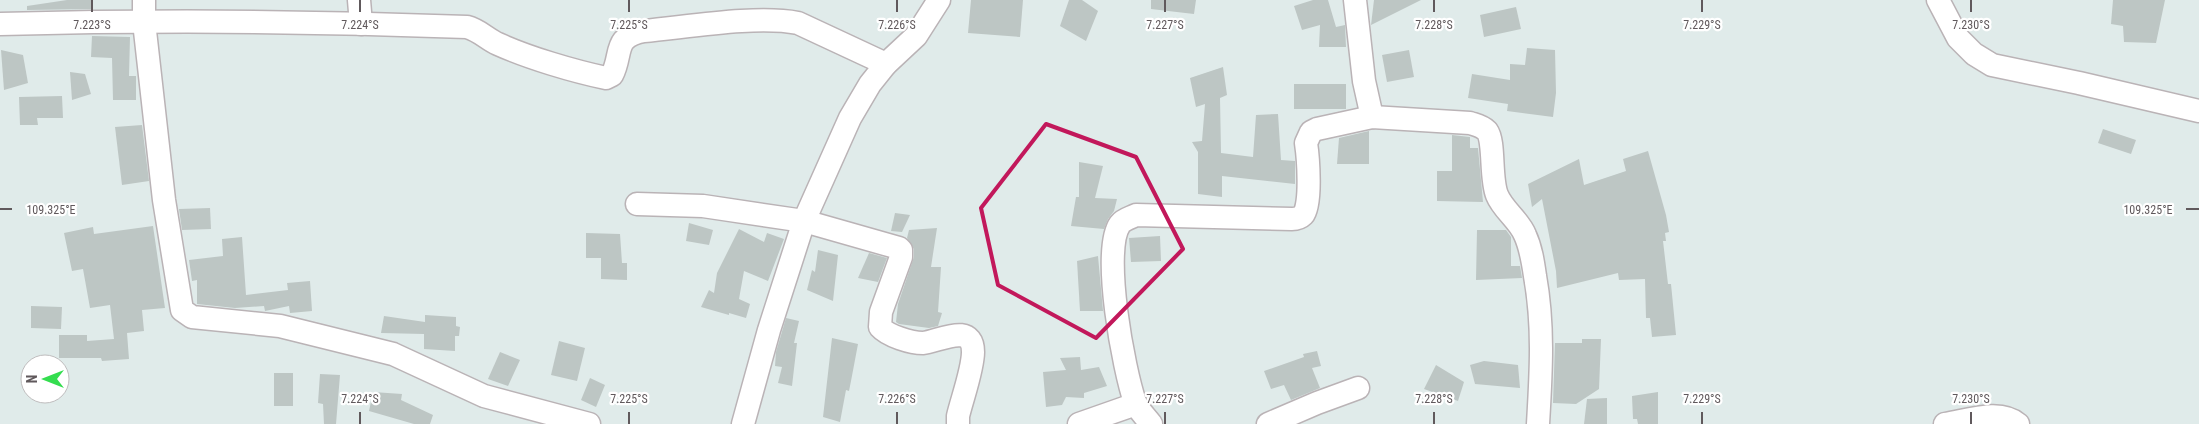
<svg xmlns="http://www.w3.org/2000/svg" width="2199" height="424" viewBox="0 0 2199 424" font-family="'Roboto Condensed',sans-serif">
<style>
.building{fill:#bdc6c4}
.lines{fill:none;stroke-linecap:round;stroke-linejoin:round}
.minor-casing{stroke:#bab3b6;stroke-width:25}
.minor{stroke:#fff;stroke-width:22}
.marked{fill:none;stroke:#c2185b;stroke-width:4;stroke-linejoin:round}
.ticks{fill:none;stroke:#60595c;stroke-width:2}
.ticks-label{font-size:12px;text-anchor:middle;fill:#60595c;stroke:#fff;stroke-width:4.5;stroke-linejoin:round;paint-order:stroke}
</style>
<rect width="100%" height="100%" fill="#e0ebea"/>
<g class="building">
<polygon points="67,0 92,0 93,9 27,10 27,6"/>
<polygon points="971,0 1023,0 1020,37 968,33"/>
<polygon points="1069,0 1082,0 1098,11 1086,41 1060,26"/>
<polygon points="1151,0 1196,0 1194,14 1151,9"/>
<polygon points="1313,0 1328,0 1336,27 1345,25 1346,47 1319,47 1320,25 1302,30 1294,6"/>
<polygon points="1374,0 1421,0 1371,25"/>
<polygon points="2113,0 2165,0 2156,43 2124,42 2123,26 2111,24"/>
<polygon points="1516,7 1521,29 1484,37 1480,15"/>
<polygon points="92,36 130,37 129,76 136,76 136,100 113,100 112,58 91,57"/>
<polygon points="1527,48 1555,50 1556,93 1553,117 1507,111 1508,104 1468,98 1472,74 1510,80 1510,64 1525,65"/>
<polygon points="1,50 23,55 28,83 4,90"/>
<polygon points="1409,50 1414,77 1387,82 1382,55"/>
<polygon points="1223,67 1227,95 1220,98 1221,153 1253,157 1256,115 1278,114 1281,160 1295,161 1295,184 1222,176 1222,197 1198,194 1198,152 1192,142 1202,141 1205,104 1196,107 1190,78"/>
<polygon points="70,72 85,74 91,94 72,100"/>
<rect x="1294" y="84" width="52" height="25"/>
<polygon points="62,96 63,118 37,118 38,125 20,125 19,97"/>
<polygon points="142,125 149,181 122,185 115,127"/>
<polygon points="2103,129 2136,140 2131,154 2098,143"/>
<polygon points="1369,131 1369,164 1337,164 1339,138"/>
<polygon points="1452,135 1470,137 1470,148 1478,148 1483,202 1437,201 1437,171 1452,171"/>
<polygon points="1648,151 1666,215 1669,232 1665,233 1666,241 1663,241 1668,284 1671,284 1676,335 1652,337 1650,318 1646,318 1645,279 1619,280 1618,273 1557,288 1556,271 1542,199 1532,207 1528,184 1579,159 1584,185 1626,171 1623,159"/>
<polygon points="1079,162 1103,166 1095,198 1117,199 1114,211 1108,219 1104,229 1071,226 1076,197 1079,197"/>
<polygon points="210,208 211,229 182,230 179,209"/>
<polygon points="895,213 910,215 902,232 891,231"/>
<polygon points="689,223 713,230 709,245 686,241"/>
<polygon points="153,226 165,308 142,310 144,331 127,333 129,359 102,361 101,358 59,358 59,335 87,335 87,341 114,339 110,305 90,308 83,269 72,271 64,233 93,227 94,234"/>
<polygon points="937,228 931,267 941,267 938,312 942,313 938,326 929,328 899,324 896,322 898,304 914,257 914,249 907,238 909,230"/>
<polygon points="739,229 764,242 767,233 784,239 768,281 744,271 739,299 750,304 746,318 729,313 729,315 701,307 709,290 714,293 717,273"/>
<polygon points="1477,230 1506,230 1511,237 1511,266 1520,266 1522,278 1476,280"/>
<polygon points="586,233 620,234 622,263 627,263 627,280 601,279 601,258 586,258"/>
<polygon points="1160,236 1161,261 1131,262 1129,238"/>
<polygon points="242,237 246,295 288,290 287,283 310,281 312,311 290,313 289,306 265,311 264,306 235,308 197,304 197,280 192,281 189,260 223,256 222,239"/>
<polygon points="818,250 838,255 833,301 807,290 812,270 815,272"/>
<polygon points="869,253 887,258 878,282 858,278"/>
<polygon points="1098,256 1103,311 1080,311 1077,261"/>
<polygon points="31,306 62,307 61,329 31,328"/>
<polygon points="425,315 456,317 456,326 460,327 459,336 455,336 455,351 424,349 424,334 381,333 384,316 425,322"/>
<polygon points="786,318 799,321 794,343 797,343 792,386 778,383 782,367 775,366 776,352"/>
<polygon points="832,338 858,344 851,381 849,391 846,390 840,422 823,417"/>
<polygon points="1582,339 1601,339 1599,389 1576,404 1553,403 1555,343 1582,343"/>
<polygon points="559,341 585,348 577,381 551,375"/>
<polygon points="1317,351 1321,366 1312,368 1320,388 1291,400 1284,385 1271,389 1264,371 1304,357 1303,354"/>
<polygon points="500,352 520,360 508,386 488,379"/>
<polygon points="1080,357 1081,370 1099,367 1107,386 1084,393 1084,398 1066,397 1062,405 1046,407 1043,372 1066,370 1060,358"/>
<polygon points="1484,361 1518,365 1520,388 1475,384 1470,365"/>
<polygon points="1436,365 1464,382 1458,401 1424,389"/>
<rect x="274" y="373" width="19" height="33"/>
<polygon points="320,374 340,375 336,424 324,424 323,404 318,403"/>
<polygon points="590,378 605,385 596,407 581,400"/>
<polygon points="373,392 402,394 401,400 433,415 430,424 414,424 369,411"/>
<polygon points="1658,392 1658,424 1638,424 1637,419 1633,419 1632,396"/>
<polygon points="1607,398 1607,424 1584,424 1587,399"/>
</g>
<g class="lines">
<defs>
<g id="minor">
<polyline points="144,0 144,22 164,200 182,310 192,317 280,326 393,354 484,396 589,424"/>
<polyline points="359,0 361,24"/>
<polyline points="1355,0 1364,81 1372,117"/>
<polyline points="1938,0 1958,38 1974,54 1992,65 2079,83 2199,111"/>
<path d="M 0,24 C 156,20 312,21 467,27 C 479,30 487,39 498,44 C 529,58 573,71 606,78 L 612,75 C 623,54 612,37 644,31 C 688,27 756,15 798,23 L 886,64"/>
<path d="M 637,204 L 703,206 L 804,221 L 899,248 L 901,250 L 901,257 L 881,312 L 880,327 C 888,336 911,343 923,343 C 938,342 973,321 973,352 C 973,369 962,399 958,416 L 958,424"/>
<polyline points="743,424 769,330 804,221 850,118 870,84 886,64 916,36 939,0"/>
<polyline points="1079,424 1136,404"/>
<path d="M 1151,424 C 1146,417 1138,410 1135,402 C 1124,371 1101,250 1120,224 C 1124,219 1130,218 1136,215 L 1292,219 C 1295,219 1300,218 1303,215 C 1312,205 1308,156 1306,143 L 1311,132 L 1317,129 L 1372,117 L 1470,123 C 1476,125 1482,126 1487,131 C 1495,142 1490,178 1497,195 C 1503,210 1519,220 1525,235 C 1531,248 1533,262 1535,276 C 1544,326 1541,373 1538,424"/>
<polyline points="1268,424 1317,403 1358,388"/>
<path d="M 1945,424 C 1966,421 2000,408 2018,424"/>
</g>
</defs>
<use href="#minor" class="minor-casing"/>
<use href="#minor" class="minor"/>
</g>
<path class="marked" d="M 1046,124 L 1136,157 L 1183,249 L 1096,338 L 998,285 L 981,208 Z"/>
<path class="ticks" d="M 92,0 L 92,12M 360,0 L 360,12M 629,0 L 629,12M 897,0 L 897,12M 1165,0 L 1165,12M 1434,0 L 1434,12M 1702,0 L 1702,12M 1971,0 L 1971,12M 0,209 L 12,209M 2186,209 L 2199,209M 360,412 L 360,424M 629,412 L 629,424M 897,412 L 897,424M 1165,412 L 1165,424M 1434,412 L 1434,424M 1702,412 L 1702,424M 1971,412 L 1971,424"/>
<g class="ticks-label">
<text x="92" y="29">7.223°S</text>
<text x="360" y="29">7.224°S</text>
<text x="629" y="29">7.225°S</text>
<text x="897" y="29">7.226°S</text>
<text x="1165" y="29">7.227°S</text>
<text x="1434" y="29">7.228°S</text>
<text x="1702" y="29">7.229°S</text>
<text x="1971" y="29">7.230°S</text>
<text x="2148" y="214">109.325°E</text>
<text x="51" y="214">109.325°E</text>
<text x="360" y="403">7.224°S</text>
<text x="629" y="403">7.225°S</text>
<text x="897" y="403">7.226°S</text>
<text x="1165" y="403">7.227°S</text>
<text x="1434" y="403">7.228°S</text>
<text x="1702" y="403">7.229°S</text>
<text x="1971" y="403">7.230°S</text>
</g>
<g transform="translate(45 379) rotate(270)"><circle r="24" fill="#ffffff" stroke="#bfbdbe"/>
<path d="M0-4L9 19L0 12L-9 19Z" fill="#34dd4f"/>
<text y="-8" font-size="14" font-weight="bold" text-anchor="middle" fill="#60595c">N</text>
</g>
</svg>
